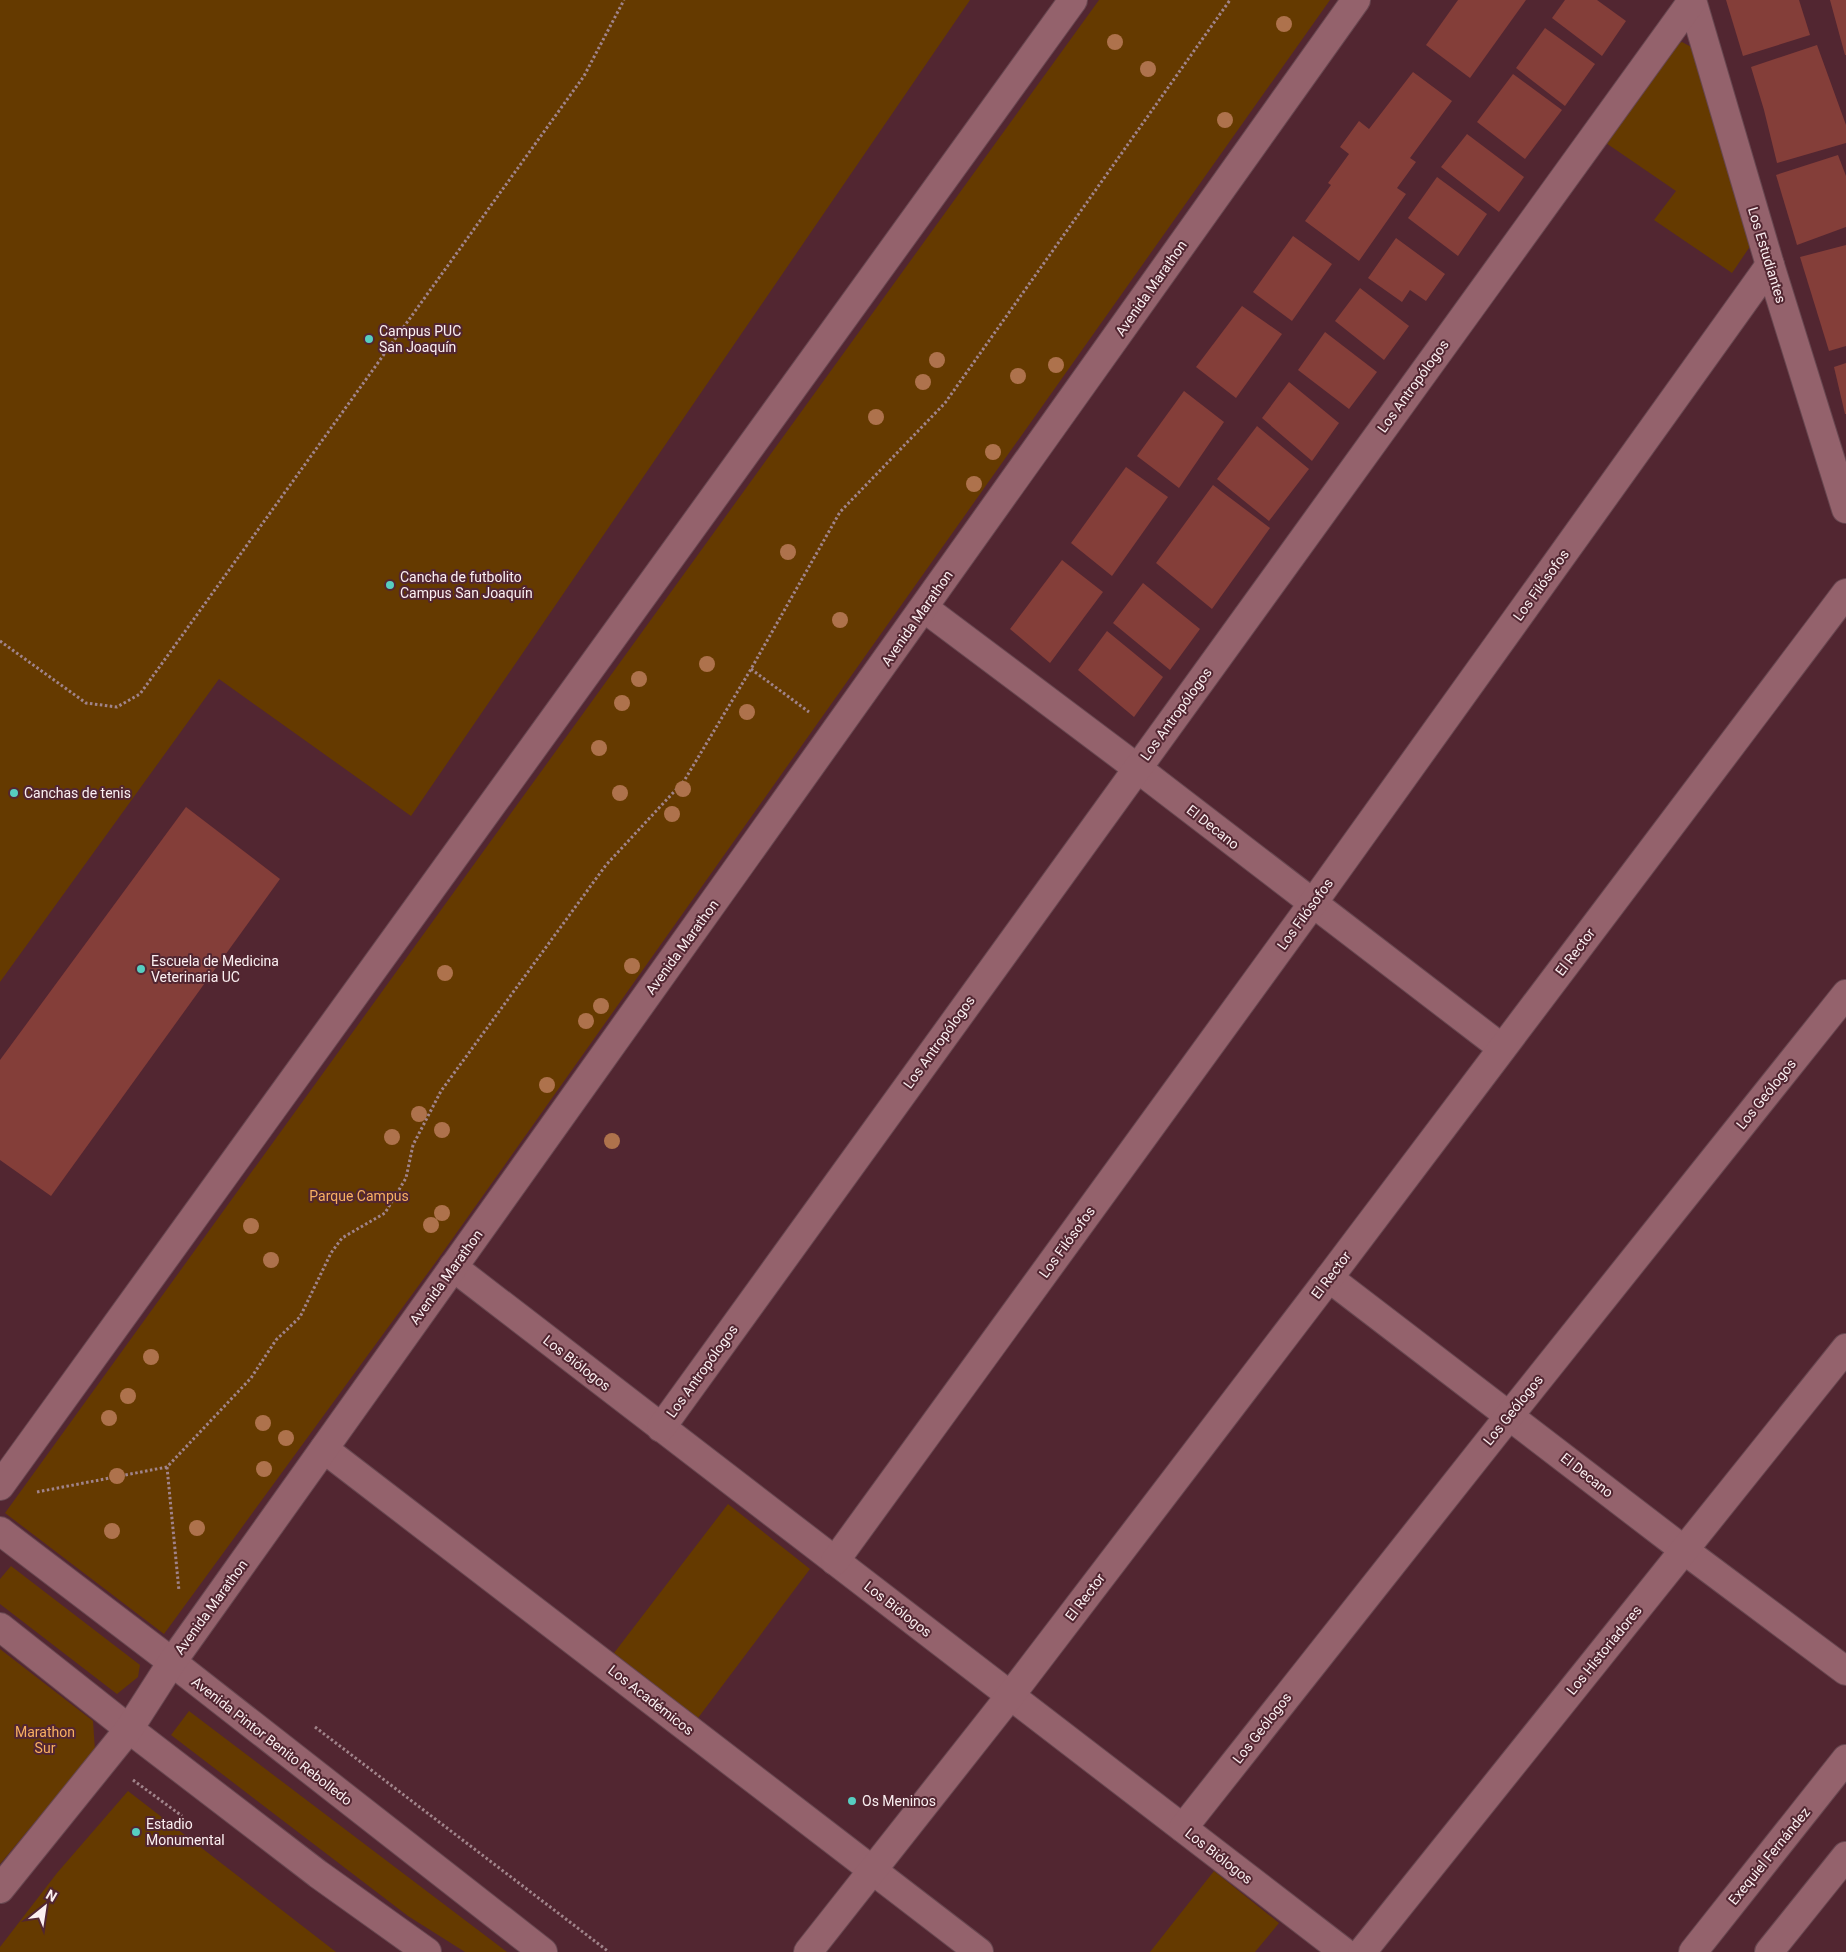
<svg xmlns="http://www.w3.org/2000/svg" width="1846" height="1952" viewBox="0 0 1846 1952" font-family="Roboto,sans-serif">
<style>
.green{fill:#653a00}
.building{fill:#843e39}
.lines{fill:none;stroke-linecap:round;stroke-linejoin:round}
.minor-casing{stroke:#684750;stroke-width:30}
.tertiary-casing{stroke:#684750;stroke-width:30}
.secondary-casing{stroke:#684750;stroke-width:30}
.path{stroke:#a1848b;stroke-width:3;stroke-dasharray:2.5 2.5;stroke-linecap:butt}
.minor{stroke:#94626c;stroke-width:28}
.tertiary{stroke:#94626c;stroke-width:28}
.secondary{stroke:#94626c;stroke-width:28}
.tree{fill:#ae724c}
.poi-dot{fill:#57cec1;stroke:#522631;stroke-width:2}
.labels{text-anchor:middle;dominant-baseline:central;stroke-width:4;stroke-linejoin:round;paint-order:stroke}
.street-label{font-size:14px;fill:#fbeff1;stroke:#522631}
.poi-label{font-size:14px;fill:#fbeff1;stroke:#522631;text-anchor:start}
.park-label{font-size:14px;fill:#f9b062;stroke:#522631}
</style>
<rect width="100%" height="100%" fill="#522631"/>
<g class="green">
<polygon points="0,0 970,0 411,816 219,679 0,982"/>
<polygon points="1099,0 1330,0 438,1259 164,1634 5,1513"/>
<polygon points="1682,42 1695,49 1753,242 1732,273 1654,220 1676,191 1603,141 1670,48"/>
<polygon points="728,1504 810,1569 698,1718 614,1653"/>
<polygon points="11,1566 140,1665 138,1677 117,1694 0,1604 0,1579"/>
<polygon points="0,1649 93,1721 95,1750 0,1864"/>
<polygon points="189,1711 507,1952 465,1952 408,1916 171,1735"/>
<polygon points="128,1791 336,1952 0,1952 0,1947 57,1873"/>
<polygon points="1214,1871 1279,1923 1255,1952 1150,1952"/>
</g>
<g class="building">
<polygon points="1458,0 1526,0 1470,78 1426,45"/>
<polygon points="1565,0 1597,0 1626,21 1602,56 1552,18"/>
<polygon points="1726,0 1799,0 1810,35 1743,56"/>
<polygon points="1830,0 1846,0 1846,55 1845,55"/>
<polygon points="1545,28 1595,64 1565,106 1516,68"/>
<polygon points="1817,45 1846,125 1846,143 1777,163 1764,110 1751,67"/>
<polygon points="1413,72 1452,101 1410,158 1416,162 1397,188 1406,194 1359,261 1305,221 1331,185 1328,183 1349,154 1340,147 1359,121 1369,129"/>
<polygon points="1513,74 1562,110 1525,159 1477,122"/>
<polygon points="1467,134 1524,177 1499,212 1441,167"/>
<polygon points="1838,155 1846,176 1846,227 1797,245 1776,175"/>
<polygon points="1437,177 1487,214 1458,256 1408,218"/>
<polygon points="1293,236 1332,264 1292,321 1253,292"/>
<polygon points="1396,238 1445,274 1426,301 1410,290 1402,302 1368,278"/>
<polygon points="1846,245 1846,346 1829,351 1800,257"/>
<polygon points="1360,288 1409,326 1384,360 1335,321"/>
<polygon points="1242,306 1282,334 1236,398 1196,367"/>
<polygon points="1325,332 1377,372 1349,409 1298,370"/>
<polygon points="1846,363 1846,414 1845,414 1834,367"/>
<polygon points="1289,382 1339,423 1312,461 1262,418"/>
<polygon points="1184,391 1224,422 1179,488 1137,456"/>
<polygon points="1257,426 1309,469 1269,521 1217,479"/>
<polygon points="1126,467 1168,497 1112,576 1071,543"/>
<polygon points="1213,485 1270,528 1212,609 1156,563"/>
<polygon points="1062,560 1103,592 1050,663 1010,629"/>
<polygon points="1143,583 1200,629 1170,670 1113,623"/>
<polygon points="1107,631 1163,677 1134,717 1078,670"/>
<polygon points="186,807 280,879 51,1196 0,1160 0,1060"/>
</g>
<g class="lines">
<defs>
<g id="minor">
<polyline points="1692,0 1770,265 1846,509"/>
<polyline points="924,608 1137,768 1502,1048"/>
<polyline points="453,1267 1344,1952"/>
<polyline points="1329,1278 1684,1550 1846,1671"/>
<polyline points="661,1428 1692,1"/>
<polyline points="324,1449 979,1952"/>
<polyline points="835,1561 1313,903 1770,265"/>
<polyline points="1183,1828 1509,1416 1846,994"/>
<polyline points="808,1952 1010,1696 1329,1278 1846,593"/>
<polyline points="1362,1952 1846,1348"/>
</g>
<g id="tertiary">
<polyline points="0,1531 172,1662 543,1952"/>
<polyline points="0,1627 129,1729 318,1874 427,1952"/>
</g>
<g id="secondary">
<polyline points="0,1486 1073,0"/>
<polyline points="0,1889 129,1729 172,1662 1356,0"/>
<polyline points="1693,1952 1846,1759"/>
<polyline points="1769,1952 1846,1856"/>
</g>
</defs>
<use href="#minor" class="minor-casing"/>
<use href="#tertiary" class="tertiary-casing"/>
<use href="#secondary" class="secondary-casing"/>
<g class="path">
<polyline points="0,641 86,703 117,707 140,694 584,76 624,0"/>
<polyline points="751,669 809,712"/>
<polyline points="167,1467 179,1591"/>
<polyline points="37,1492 167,1467 251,1378 276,1340 300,1317 331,1253 342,1238 385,1213 406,1178 413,1145 441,1091 606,865 684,781 751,669 840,512 945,403 1230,0"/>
<polyline points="315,1727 609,1952"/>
<polyline points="133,1780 182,1816"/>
</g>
<use href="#minor" class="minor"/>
<use href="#tertiary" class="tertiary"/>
<use href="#secondary" class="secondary"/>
</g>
<g class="tree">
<circle cx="1284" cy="24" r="8"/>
<circle cx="1115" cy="42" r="8"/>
<circle cx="1148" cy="69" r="8"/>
<circle cx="1225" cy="120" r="8"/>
<circle cx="937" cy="360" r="8"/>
<circle cx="1056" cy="365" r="8"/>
<circle cx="1018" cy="376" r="8"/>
<circle cx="923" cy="382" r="8"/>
<circle cx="876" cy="417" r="8"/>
<circle cx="993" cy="452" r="8"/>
<circle cx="974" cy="484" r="8"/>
<circle cx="788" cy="552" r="8"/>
<circle cx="840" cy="620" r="8"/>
<circle cx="707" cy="664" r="8"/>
<circle cx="639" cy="679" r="8"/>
<circle cx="622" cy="703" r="8"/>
<circle cx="747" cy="712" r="8"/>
<circle cx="599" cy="748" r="8"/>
<circle cx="683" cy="789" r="8"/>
<circle cx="620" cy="793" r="8"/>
<circle cx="672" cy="814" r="8"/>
<circle cx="632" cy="966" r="8"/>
<circle cx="445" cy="973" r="8"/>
<circle cx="601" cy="1006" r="8"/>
<circle cx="586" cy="1021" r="8"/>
<circle cx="547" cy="1085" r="8"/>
<circle cx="419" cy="1114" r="8"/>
<circle cx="442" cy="1130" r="8"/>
<circle cx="392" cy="1137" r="8"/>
<circle cx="612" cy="1141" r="8"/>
<circle cx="442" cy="1213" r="8"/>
<circle cx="431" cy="1225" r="8"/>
<circle cx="251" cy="1226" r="8"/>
<circle cx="271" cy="1260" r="8"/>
<circle cx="151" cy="1357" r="8"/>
<circle cx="128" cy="1396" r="8"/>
<circle cx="109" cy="1418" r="8"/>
<circle cx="263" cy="1423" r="8"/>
<circle cx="286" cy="1438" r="8"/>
<circle cx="264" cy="1469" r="8"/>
<circle cx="117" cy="1476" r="8"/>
<circle cx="197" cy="1528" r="8"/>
<circle cx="112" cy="1531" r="8"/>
</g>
<g class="poi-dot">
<circle cx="369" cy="339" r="5"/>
<circle cx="390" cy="585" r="5"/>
<circle cx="14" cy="793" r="5"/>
<circle cx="141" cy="969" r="5"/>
<circle cx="852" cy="1801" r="5"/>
<circle cx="136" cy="1832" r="5"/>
</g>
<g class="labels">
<g class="street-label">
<text transform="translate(1767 255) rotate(73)">Los Estudiantes</text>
<text transform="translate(1151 288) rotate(-55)">Avenida Marathon</text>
<text transform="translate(1413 386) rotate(-54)">Los Antropólogos</text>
<text transform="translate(1541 585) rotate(-54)">Los Filósofos</text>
<text transform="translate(917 618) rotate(-55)">Avenida Marathon</text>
<text transform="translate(1176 714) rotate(-54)">Los Antropólogos</text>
<text transform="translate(1213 827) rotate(38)">El Decano</text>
<text transform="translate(1305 914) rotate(-54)">Los Filósofos</text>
<text transform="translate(682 947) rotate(-54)">Avenida Marathon</text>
<text transform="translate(1575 952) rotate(-53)">El Rector</text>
<text transform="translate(939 1042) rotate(-54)">Los Antropólogos</text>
<text transform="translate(1766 1094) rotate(-51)">Los Geólogos</text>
<text transform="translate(1067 1242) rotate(-54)">Los Filósofos</text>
<text transform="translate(1331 1275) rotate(-53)">El Rector</text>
<text transform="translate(446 1277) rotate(-54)">Avenida Marathon</text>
<text transform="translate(577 1363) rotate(38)">Los Biólogos</text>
<text transform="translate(702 1371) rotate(-54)">Los Antropólogos</text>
<text transform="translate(1513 1410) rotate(-51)">Los Geólogos</text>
<text transform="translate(1587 1475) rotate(38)">El Decano</text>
<text transform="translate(1085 1597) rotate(-53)">El Rector</text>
<text transform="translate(211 1607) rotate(-54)">Avenida Marathon</text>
<text transform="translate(898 1609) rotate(38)">Los Biólogos</text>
<text transform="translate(1604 1650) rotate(-51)">Los Historiadores</text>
<text transform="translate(651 1700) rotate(38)">Los Académicos</text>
<text transform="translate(1262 1728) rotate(-52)">Los Geólogos</text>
<text transform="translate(272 1741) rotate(38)">Avenida Pintor Benito Rebolledo</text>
<text transform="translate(1219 1856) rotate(38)">Los Biólogos</text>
<text transform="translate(1769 1856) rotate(-51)">Exequiel Fernández</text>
</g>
<g class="poi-label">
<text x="379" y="331">Campus PUC<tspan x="379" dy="16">San Joaquín</tspan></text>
<text x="400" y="577">Cancha de futbolito<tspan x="400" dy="16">Campus San Joaquín</tspan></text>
<text x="24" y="793">Canchas de tenis</text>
<text x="151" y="961">Escuela de Medicina<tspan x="151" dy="16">Veterinaria UC</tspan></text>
<text x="862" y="1801">Os Meninos</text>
<text x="146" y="1824">Estadio<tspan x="146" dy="16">Monumental</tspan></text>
</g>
<g class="park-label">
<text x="359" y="1196">Parque Campus</text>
<text x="45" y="1732">Marathon<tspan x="45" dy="16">Sur</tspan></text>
</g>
</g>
<g transform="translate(45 1907) rotate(30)" stroke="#522631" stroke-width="4" paint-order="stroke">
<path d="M0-4L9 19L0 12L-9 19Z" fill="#fbeff1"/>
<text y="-8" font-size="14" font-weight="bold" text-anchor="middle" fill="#fbeff1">N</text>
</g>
</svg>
